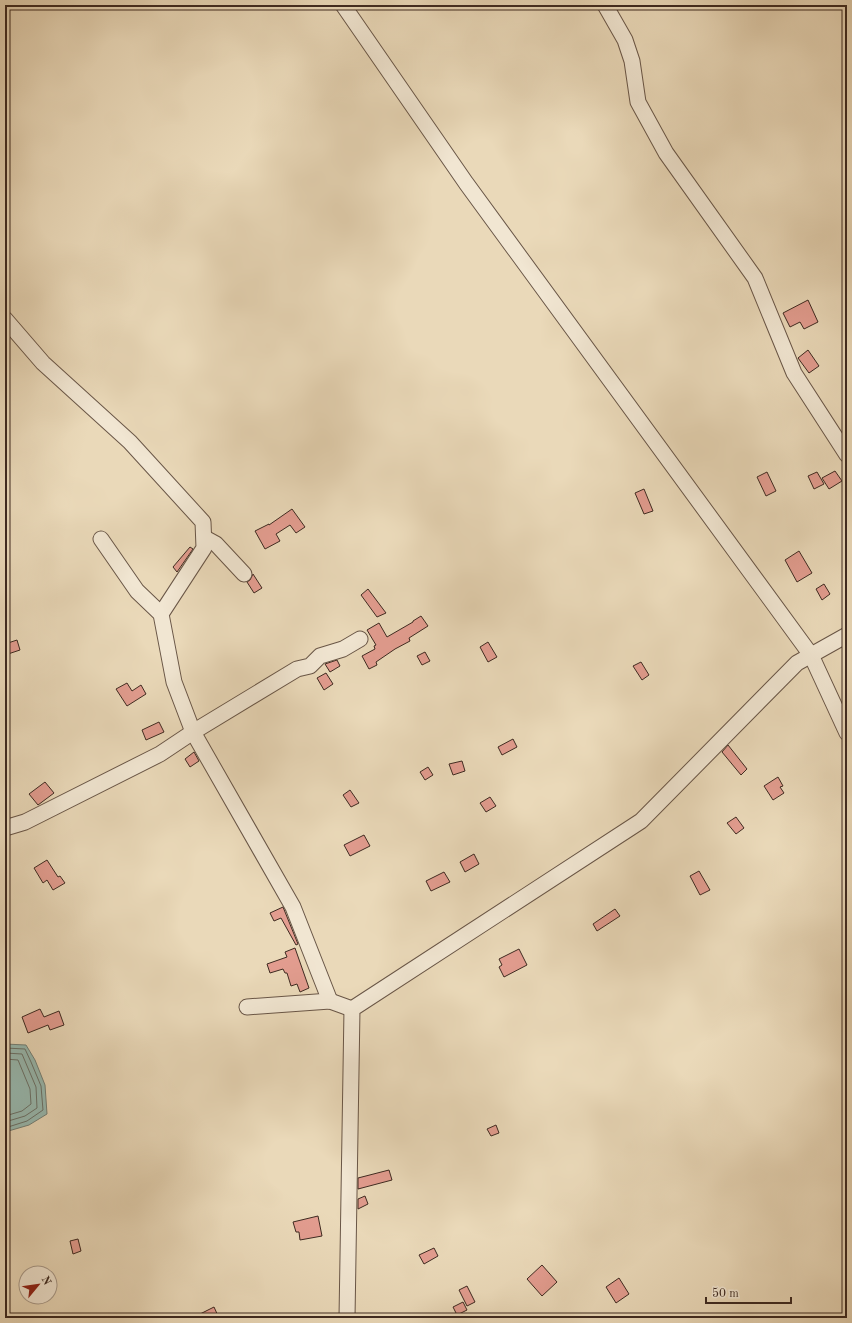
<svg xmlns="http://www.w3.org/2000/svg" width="852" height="1323" viewBox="0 0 852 1323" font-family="'Old Standard TT',serif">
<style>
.water{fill:#98bab1;stroke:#748077}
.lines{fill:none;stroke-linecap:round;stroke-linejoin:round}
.shore{stroke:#6b7269;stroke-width:1}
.building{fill:#e39d90;stroke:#3e2a21}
.minor-casing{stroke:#695647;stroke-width:17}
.minor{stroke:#f1e6d2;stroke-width:15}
</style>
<rect width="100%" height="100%" fill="#ead9b9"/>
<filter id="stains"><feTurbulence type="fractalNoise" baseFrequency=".005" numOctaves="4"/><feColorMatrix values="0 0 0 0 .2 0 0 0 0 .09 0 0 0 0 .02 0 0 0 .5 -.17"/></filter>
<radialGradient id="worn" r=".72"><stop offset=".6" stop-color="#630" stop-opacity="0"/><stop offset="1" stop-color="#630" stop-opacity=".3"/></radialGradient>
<polygon class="water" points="5,1044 26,1045 35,1060 45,1085 47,1114 29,1125 5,1132"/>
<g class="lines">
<g class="shore">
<polyline points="5,1048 25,1049 31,1062 41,1086 43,1110 27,1121 5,1128"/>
<polyline points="5,1053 22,1054 36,1087 37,1108 25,1116 5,1122"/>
<polyline points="5,1059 18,1060 30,1089 31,1104 22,1111 5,1116"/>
</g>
</g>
<g class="building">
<polygon points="808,300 818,322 804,329 800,322 790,327 783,313"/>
<polygon points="808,350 819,366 809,373 798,358"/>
<polygon points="835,471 842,481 829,489 822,478"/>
<polygon points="767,472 776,491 766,496 757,477"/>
<polygon points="817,472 824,484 814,489 808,476"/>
<polygon points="644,489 653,511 644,514 635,493"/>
<polygon points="292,509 305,527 296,533 290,525 276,534 280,541 265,549 255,531 269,524 269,525"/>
<polygon points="190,547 193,549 177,572 173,567"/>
<polygon points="799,551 812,573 797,582 785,560"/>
<polygon points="253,574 262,588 254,593 247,582 250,580"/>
<polygon points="824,584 830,594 822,600 816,589"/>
<polygon points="368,589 386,613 377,617 361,595"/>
<polygon points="421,616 428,626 409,638 410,641 395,649 376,662 377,665 369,669 362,656 375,649 374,646 376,645 367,630 379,623 387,637 413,622 413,621"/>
<polygon points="17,640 20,650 5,655 5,644"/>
<polygon points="488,642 497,657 488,662 480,647"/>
<polygon points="425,652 430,661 422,665 417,656"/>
<polygon points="337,660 340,666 330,672 325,664"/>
<polygon points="641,662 649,675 642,680 633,666"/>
<polygon points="326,673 333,684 324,690 317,678"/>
<polygon points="127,683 132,691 141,685 146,694 127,706 116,689"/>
<polygon points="159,722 164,732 146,740 142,730"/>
<polygon points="513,739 517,747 502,755 498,747"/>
<polygon points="728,745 747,769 741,775 722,752"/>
<polygon points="194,752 199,761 190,767 185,759"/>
<polygon points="462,761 465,771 453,775 449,764"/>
<polygon points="428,767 433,775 425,780 420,772"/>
<polygon points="778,777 783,786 780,787 784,793 773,800 764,786"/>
<polygon points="45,782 54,793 38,805 29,794"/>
<polygon points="350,790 359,803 351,807 343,795"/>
<polygon points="490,797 496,806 486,812 480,803"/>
<polygon points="736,817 744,828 736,834 727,823"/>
<polygon points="364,835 370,846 350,856 344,845"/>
<polygon points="474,854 479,864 465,872 460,862"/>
<polygon points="47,860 58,877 60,876 65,883 53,890 47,880 43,883 34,868"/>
<polygon points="699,871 710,890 700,895 690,876"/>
<polygon points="444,872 450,882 431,891 426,881"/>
<polygon points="283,907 298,944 296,945 281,918 274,921 270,913"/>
<polygon points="615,909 620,916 597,931 593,924"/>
<polygon points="295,948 309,988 300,992 297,984 291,986 287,973 285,973 283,969 270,973 267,964 287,957 285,952"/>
<polygon points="519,949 527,965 504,977 499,967 502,965 499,959"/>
<polygon points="40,1009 44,1017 59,1011 64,1025 50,1030 48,1025 28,1033 22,1017"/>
<polygon points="496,1125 499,1133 491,1136 487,1129"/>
<polygon points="389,1170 392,1180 358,1189 358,1178"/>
<polygon points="365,1196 368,1204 358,1209 358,1199"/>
<polygon points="318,1216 322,1236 300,1240 299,1232 296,1232 293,1222"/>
<polygon points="78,1239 81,1251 73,1254 70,1241"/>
<polygon points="434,1248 438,1256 424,1264 419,1255"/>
<polygon points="542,1265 557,1282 542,1296 527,1279"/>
<polygon points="619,1278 629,1294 616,1303 606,1287"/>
<polygon points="467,1286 475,1302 467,1306 459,1290"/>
<polygon points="463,1302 467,1310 457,1315 453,1307"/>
<polygon points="214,1307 219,1318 192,1318"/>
</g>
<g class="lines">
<defs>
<g id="minor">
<polyline points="343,5 466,183 811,655 847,733"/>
<polyline points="605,5 625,40 632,61 638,102 666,153 755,278 794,373 847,455"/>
<polyline points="5,319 43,363 130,442 203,522 204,548 161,614"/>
<polyline points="205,538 216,544 244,574"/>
<polyline points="101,539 137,591 161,614 174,682 193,732 293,907 330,1001"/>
<polyline points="5,828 25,822 160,754 193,732 297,669 310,666 320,656 343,649 360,639"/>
<polyline points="247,1007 330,1001 352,1009"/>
<polyline points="347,1318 352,1009 641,821 797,663 847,635"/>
</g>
</defs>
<use href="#minor" class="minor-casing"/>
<use href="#minor" class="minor"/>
</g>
<rect width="852" height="1323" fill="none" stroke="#ead9b9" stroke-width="20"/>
<rect x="6" y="6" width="840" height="1311" fill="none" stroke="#3e2a21" stroke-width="2"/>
<rect x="10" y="10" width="832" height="1303" fill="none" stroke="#3e2a21"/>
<g transform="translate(38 1285) rotate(61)"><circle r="19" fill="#f1e6d2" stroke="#a99b8b"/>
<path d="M0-3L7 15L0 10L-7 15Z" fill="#8f2418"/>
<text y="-6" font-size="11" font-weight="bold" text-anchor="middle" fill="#3e2a21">N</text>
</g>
<path d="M706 1297v6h85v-6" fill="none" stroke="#3e2a21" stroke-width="2"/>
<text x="712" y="1297" font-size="12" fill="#3e2a21" stroke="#f1e6d2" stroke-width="3" paint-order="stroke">50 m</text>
<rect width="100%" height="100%" filter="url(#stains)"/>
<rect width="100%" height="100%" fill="url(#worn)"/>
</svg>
